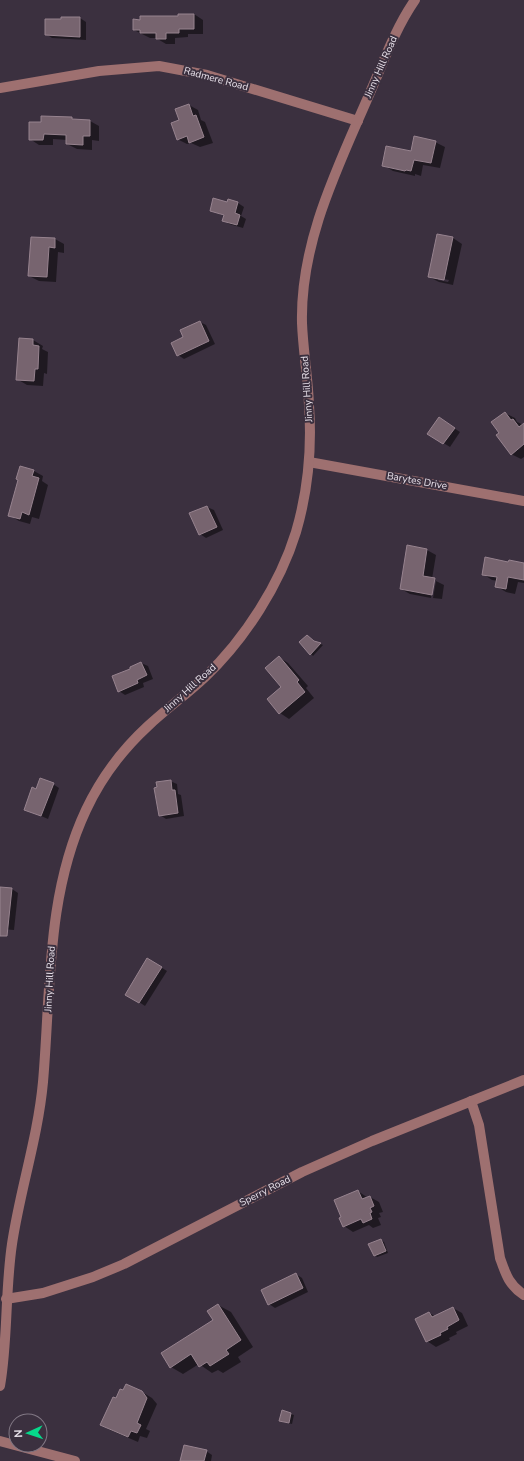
<svg xmlns="http://www.w3.org/2000/svg" width="524" height="1461" viewBox="0 0 524 1461" font-family="'Nunito Sans',sans-serif">
<style>
.shadow{fill:#0007;fill-rule:evenodd}
.building{fill:#77646f;stroke:#97838f}
.lines{fill:none;stroke-linecap:round;stroke-linejoin:round}
.minor{stroke:#9e7070;stroke-width:10}
.labels{text-anchor:middle;dominant-baseline:central;stroke-width:4;stroke-linejoin:round;paint-order:stroke}
.street-label{font-size:10px;fill:#e9e2eb;stroke:#3b303f}
</style>
<rect width="100%" height="100%" fill="#3b303f"/>
<g class="shadow">
<polygon points="194,14 203,20 203,34 188,34 188,37 175,38 175,44 166,44 156,38 150,38 134,30 141,21 179,17"/>
<polygon points="62,18 80,18 86,22 86,40 52,38 46,34 62,20"/>
<polygon points="189,105 198,110 201,120 205,122 213,143 200,147 191,143 187,144 177,139 180,121"/>
<polygon points="71,118 76,120 90,121 99,126 99,141 92,140 92,150 77,149 67,144 67,140 53,139 53,145 39,145 30,139"/>
<polygon points="435,142 445,147 440,168 423,165 421,176 415,174 415,176 393,171 383,165"/>
<polygon points="238,203 244,207 241,216 246,219 243,228 229,224 223,220 224,216 211,210 228,204"/>
<polygon points="32,238 55,239 64,244 64,253 58,252 56,282 39,281 29,276"/>
<path d="M 453,238 L 462,244 L 453,285 L 439,282 L 429,277 ZM 438,278 L 449,280 L 448,282 L 438,280 Z"/>
<polygon points="200,322 206,325 215,344 184,359 178,355 185,337"/>
<polygon points="20,339 33,340 43,346 42,349 48,352 47,374 44,373 43,386 27,385 17,379"/>
<polygon points="505,413 515,418 517,422 524,425 524,457 521,459 511,454 500,433"/>
<polygon points="445,422 460,432 450,447 429,434"/>
<polygon points="34,471 43,476 42,481 48,485 39,519 32,517 30,524 19,521 9,515"/>
<polygon points="207,507 214,510 223,530 206,538 200,534"/>
<polygon points="427,550 436,555 432,579 444,585 442,599 433,598 436,581 434,581 431,598 410,594 401,589"/>
<polygon points="509,563 524,564 524,583 518,582 515,594 506,592 496,586 498,581 492,580 483,574"/>
<polygon points="300,642 315,642 323,645 313,656"/>
<polygon points="279,657 288,663 308,686 306,688 314,698 289,719 280,713 282,687"/>
<polygon points="141,663 148,666 153,679 143,683 144,687 125,695 119,691 132,669"/>
<polygon points="170,781 177,784 178,794 181,795 184,816 166,819 160,815"/>
<polygon points="53,784 59,788 48,819 25,809"/>
<polygon points="0,888 12,889 18,893 14,930 0,929"/>
<polygon points="148,959 167,971 145,1006 139,1002"/>
<polygon points="358,1191 368,1198 370,1197 379,1202 383,1212 379,1213 381,1217 378,1218 381,1225 373,1228 369,1225 353,1232 344,1226 343,1218"/>
<polygon points="381,1240 384,1242 388,1253 377,1257 374,1255"/>
<polygon points="296,1274 302,1278 308,1292 275,1308 269,1304"/>
<polygon points="218,1305 231,1312 253,1347 238,1357 241,1362 223,1373 218,1370 212,1373 199,1364 183,1374 171,1367 214,1321"/>
<polygon points="453,1308 462,1313 468,1326 456,1332 457,1334 449,1338 450,1340 436,1347 427,1341 429,1313 435,1316"/>
<polygon points="142,1392 152,1398 157,1404 146,1429 150,1431 147,1438 140,1436 138,1442 110,1430 101,1425 117,1399"/>
<polygon points="282,1412 294,1415 292,1424 283,1422"/>
<polygon points="206,1451 212,1455 211,1461 183,1461"/>
</g>
<g class="building">
<polygon points="178,14 194,14 194,29 179,29 179,33 166,33 166,39 156,39 156,33 140,33 140,30 133,30 133,19 140,20 140,16 178,16"/>
<polygon points="61,17 80,17 80,37 45,35 45,19 61,19"/>
<polygon points="189,104 193,116 196,115 204,137 189,143 187,136 177,140 171,123 179,120 175,109"/>
<polygon points="41,116 72,117 72,119 90,120 90,136 83,136 83,145 66,144 66,135 44,134 43,140 29,140 29,122 41,122"/>
<polygon points="414,136 436,141 431,163 414,160 411,171 406,170 405,171 382,166 386,146 411,151"/>
<polygon points="213,198 227,202 228,199 238,202 235,213 240,215 237,225 222,221 224,215 210,211"/>
<polygon points="437,234 453,237 444,280 428,277"/>
<polygon points="31,237 55,238 55,248 49,247 47,277 28,276"/>
<polygon points="200,321 209,341 177,356 171,343 183,337 180,330"/>
<polygon points="19,338 33,339 33,345 39,346 38,369 35,369 34,381 16,380"/>
<polygon points="505,412 511,420 513,419 519,427 524,423 524,444 511,455 496,435 499,433 491,422"/>
<polygon points="439,417 455,428 443,444 427,434"/>
<polygon points="20,466 34,470 32,476 39,478 29,515 22,512 20,519 8,516 18,480 16,479"/>
<polygon points="207,506 217,527 199,535 189,513"/>
<polygon points="407,545 427,549 423,576 435,578 432,595 400,589"/>
<polygon points="485,557 508,562 509,560 524,563 524,580 508,577 506,589 495,587 497,577 482,575"/>
<polygon points="307,635 314,641 321,643 310,655 299,642"/>
<polygon points="279,656 299,680 297,682 305,692 279,714 267,699 281,687 265,668"/>
<polygon points="141,662 147,675 137,680 138,683 118,692 112,676 130,669 130,667"/>
<polygon points="40,778 54,783 41,816 24,810 32,787 36,789"/>
<polygon points="171,780 172,790 175,790 178,813 159,816 154,788 157,787 156,782"/>
<polygon points="0,887 12,888 7,936 0,936"/>
<polygon points="147,958 162,967 139,1003 125,995"/>
<polygon points="358,1190 362,1199 370,1196 374,1206 370,1208 372,1212 370,1213 372,1219 363,1223 361,1219 343,1227 339,1218 341,1217 334,1200"/>
<polygon points="381,1239 386,1251 374,1256 368,1244"/>
<polygon points="296,1273 303,1288 268,1305 261,1290"/>
<polygon points="218,1304 241,1340 226,1350 229,1354 210,1366 207,1362 199,1367 191,1354 170,1368 161,1353 213,1320 207,1311"/>
<polygon points="453,1307 459,1320 447,1327 448,1329 440,1333 441,1335 426,1342 415,1319 429,1312 432,1317"/>
<polygon points="126,1384 142,1391 147,1398 137,1423 141,1425 137,1433 131,1431 128,1437 100,1425 113,1397 116,1398 120,1389 123,1390"/>
<polygon points="282,1410 291,1413 289,1423 279,1421"/>
<polygon points="184,1445 207,1450 204,1461 180,1461"/>
</g>
<g class="lines">
<g class="minor">
<polyline points="0,88 99,71 159,66 207,75 358,121"/>
<polyline points="309,462 524,501"/>
<path d="M 471,1101 L 479,1125 L 500,1258 C 506,1275 509,1285 524,1295"/>
<polyline points="6,1299 43,1293 93,1277 124,1264 302,1172 372,1141 524,1080"/>
<path d="M 0,1386 C 8,1340 5,1291 12,1244 C 20,1190 38,1137 43,1082 C 51,990 46,895 86,810 C 101,778 123,749 148,726 C 166,709 187,694 205,677 C 245,639 280,584 296,532 C 308,491 312,448 309,405 C 308,378 303,350 302,323 C 300,242 338,167 369,95 C 383,63 395,29 415,0"/>
<polyline points="0,1441 75,1461"/>
</g>
</g>
<g class="labels">
<g class="street-label">
<text transform="translate(381 67) rotate(-66)">Jinny Hill Road</text>
<text transform="translate(216 79) rotate(15)">Radmere Road</text>
<text transform="translate(307 389) rotate(-94)">Jinny Hill Road</text>
<text transform="translate(417 481) rotate(10)">Barytes Drive</text>
<text transform="translate(190 688) rotate(-42)">Jinny Hill Road</text>
<text transform="translate(50 979) rotate(-87)">Jinny Hill Road</text>
<text transform="translate(265 1191) rotate(-27)">Sperry Road</text>
</g>
</g>
<g transform="translate(28 1433) rotate(267)"><circle r="19" fill="#3b303f" stroke="#817784"/>
<path d="M0-3L7 15L0 10L-7 15Z" fill="#06d98b"/>
<text y="-6" font-size="11" font-weight="bold" text-anchor="middle" fill="#e9e2eb">N</text>
</g>
</svg>
